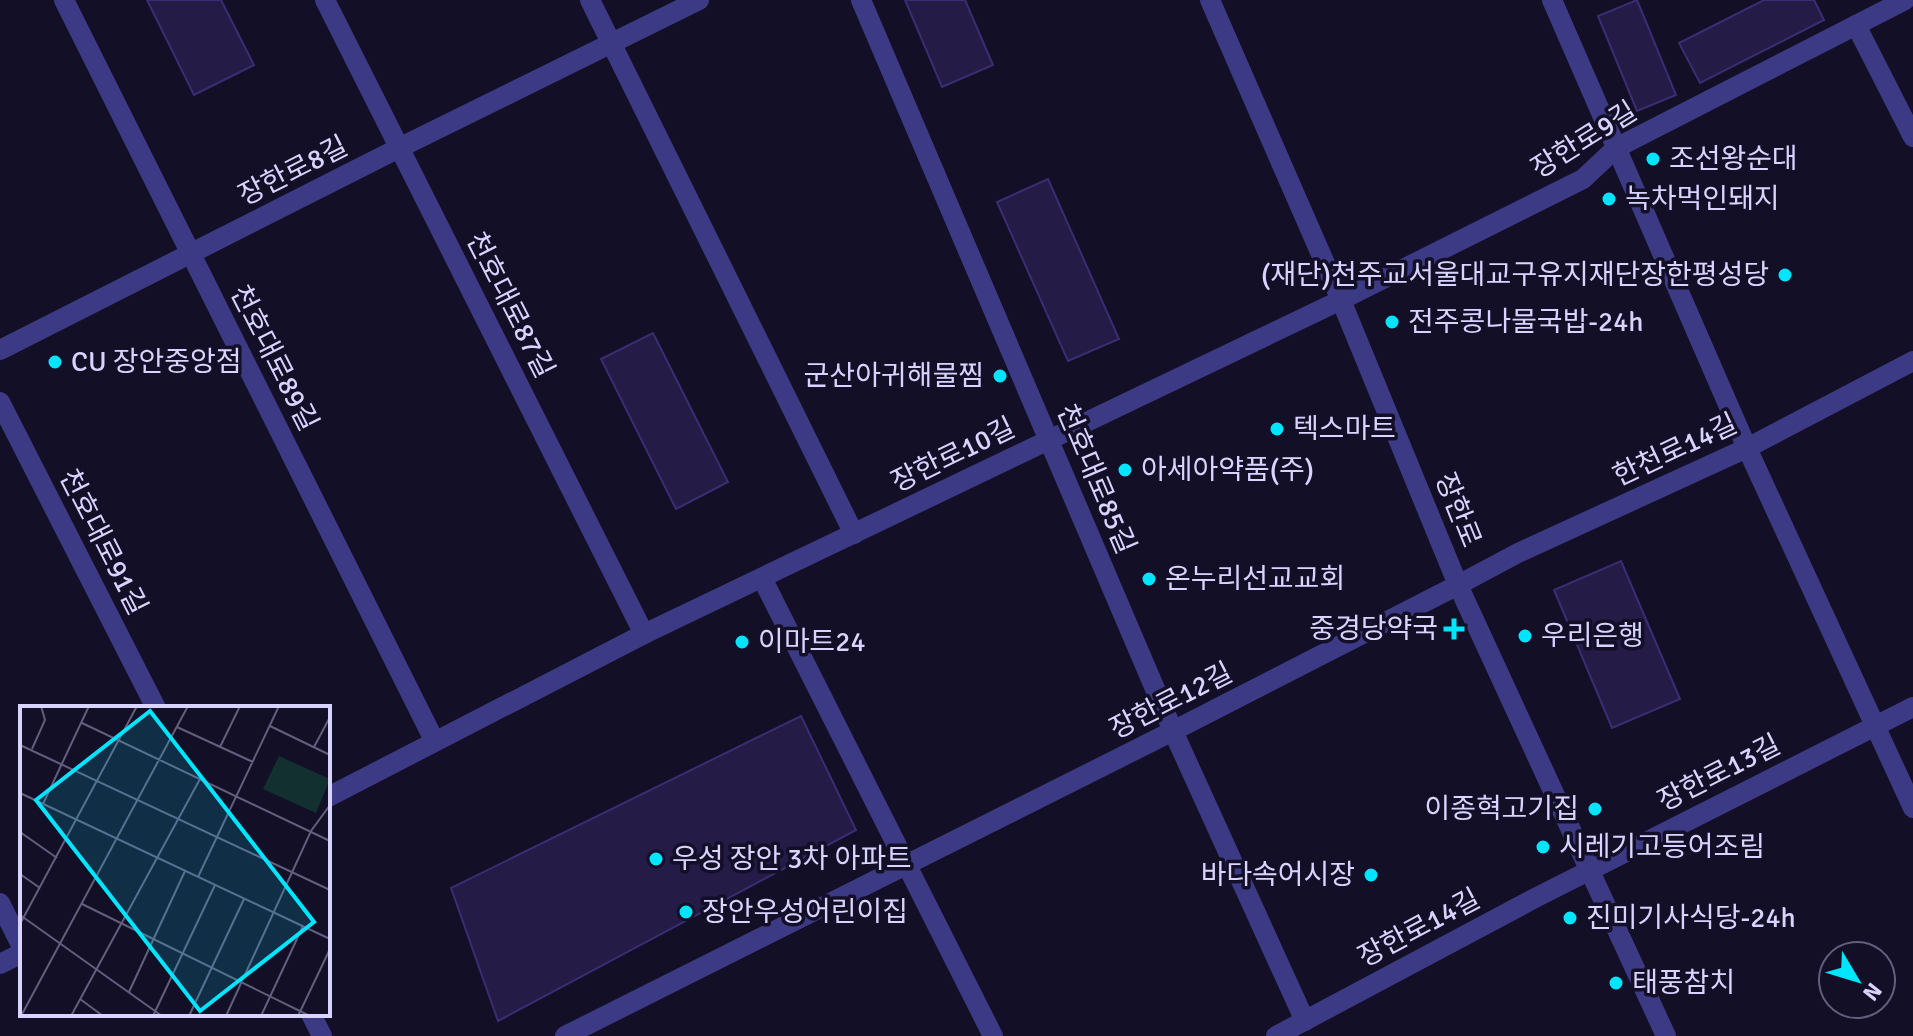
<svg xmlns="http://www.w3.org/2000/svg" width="1913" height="1036" viewBox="0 0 1913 1036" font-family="Signika,'Noto Sans KR',sans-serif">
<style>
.building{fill:#241b47;stroke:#3b2d73;stroke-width:2}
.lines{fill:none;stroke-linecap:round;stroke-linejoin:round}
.minor{stroke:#3d3a85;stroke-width:20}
.tertiary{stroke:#3d3a85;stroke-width:20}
.poi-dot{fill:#00e5ff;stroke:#130f26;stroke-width:3}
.labels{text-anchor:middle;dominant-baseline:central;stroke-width:7;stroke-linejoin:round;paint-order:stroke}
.street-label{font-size:28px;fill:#d9d4ff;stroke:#130f26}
.poi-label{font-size:28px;fill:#d9d4ff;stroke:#130f26;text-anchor:start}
.inset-road{fill:none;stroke:#625e7d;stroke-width:2}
.view{fill:#00e5ff;fill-opacity:0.15;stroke:#00e5ff;stroke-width:4}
.inset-edge{fill:none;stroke:#d9d4ff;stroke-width:4}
</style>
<rect width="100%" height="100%" fill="#130f26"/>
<g class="building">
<polygon points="147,0 221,0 254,65 194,95"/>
<polygon points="905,0 965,0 993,65 942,87"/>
<polygon points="1637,0 1676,95 1637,111 1598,16"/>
<polygon points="1764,0 1814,0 1824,20 1700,83 1679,43"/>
<polygon points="1048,179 1119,339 1068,361 997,202"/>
<polygon points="653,333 728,482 676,509 601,359"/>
<polygon points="1621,561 1680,699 1612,728 1554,590"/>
<polygon points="801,716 856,830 498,1021 451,888"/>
</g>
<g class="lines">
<g class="minor">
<polyline points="64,0 434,740"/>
<polyline points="325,0 644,634"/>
<polyline points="590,0 854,534"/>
<polyline points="861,0 1173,731 1305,1021"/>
<polyline points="1552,0 1747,448 1913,808"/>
<polyline points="1856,25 1913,137"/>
<polyline points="0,350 399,148 699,0"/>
<polyline points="0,402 156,708"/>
<polyline points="762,578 993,1036"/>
<polyline points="1458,585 1518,553 1747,448 1913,361"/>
<polyline points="328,797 644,634 1341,300 1583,179 1616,148 1905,0"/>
<polyline points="0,903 22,947"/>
<polyline points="0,964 22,953"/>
<polyline points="311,1014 322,1036"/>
<polyline points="1276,1036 1537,897 1913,707"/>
</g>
<g class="tertiary">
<polyline points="1210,0 1341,300 1458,585 1666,1036"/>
<polyline points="565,1036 1173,731 1458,585"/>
</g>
</g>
<g class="poi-dot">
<circle cx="1653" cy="159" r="8"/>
<circle cx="1609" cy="199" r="8"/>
<circle cx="1785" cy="275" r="8"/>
<circle cx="1392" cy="322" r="8"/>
<circle cx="55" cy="362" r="8"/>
<circle cx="1000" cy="376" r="8"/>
<circle cx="1277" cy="429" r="8"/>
<circle cx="1125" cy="470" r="8"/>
<circle cx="1149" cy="579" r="8"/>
<path d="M1450 617h8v8h8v8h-8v8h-8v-8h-8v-8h8z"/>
<circle cx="1525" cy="636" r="8"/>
<circle cx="742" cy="642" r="8"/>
<circle cx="1595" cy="809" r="8"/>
<circle cx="1543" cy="847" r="8"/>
<circle cx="656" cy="859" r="8"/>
<circle cx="1371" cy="875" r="8"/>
<circle cx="686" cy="912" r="8"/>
<circle cx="1570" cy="918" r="8"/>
<circle cx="1616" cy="983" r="8"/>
</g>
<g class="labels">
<g class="street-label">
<text transform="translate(1584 140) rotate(-32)">장한로9길</text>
<text transform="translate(293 171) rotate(-27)">장한로8길</text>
<text transform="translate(510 305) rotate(63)">천호대로87길</text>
<text transform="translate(274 358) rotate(63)">천호대로89길</text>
<text transform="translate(1675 450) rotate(-25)">한천로14길</text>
<text transform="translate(953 455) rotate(-26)">장한로10길</text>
<text transform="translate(1096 479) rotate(67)">천호대로85길</text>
<text transform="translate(1458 510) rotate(68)">장한로</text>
<text transform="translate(103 542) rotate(63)">천호대로91길</text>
<text transform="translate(1171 701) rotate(-27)">장한로12길</text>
<text transform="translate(1719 773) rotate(-27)">장한로13길</text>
<text transform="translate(1419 928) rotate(-28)">장한로14길</text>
</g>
<g class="poi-label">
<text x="1669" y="159">조선왕순대</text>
<text x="1625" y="199">녹차먹인돼지</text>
<text x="1769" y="275" text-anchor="end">(재단)천주교서울대교구유지재단장한평성당</text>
<text x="1408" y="322">전주콩나물국밥-24h</text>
<text x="71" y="362">CU 장안중앙점</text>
<text x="984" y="376" text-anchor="end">군산아귀해물찜</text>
<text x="1293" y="429">텍스마트</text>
<text x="1141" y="470">아세아약품(주)</text>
<text x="1165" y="579">온누리선교교회</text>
<text x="1438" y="629" text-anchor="end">중경당약국</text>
<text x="1541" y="636">우리은행</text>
<text x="758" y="642">이마트24</text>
<text x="1579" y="809" text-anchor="end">이종혁고기집</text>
<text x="1559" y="847">시레기고등어조림</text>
<text x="672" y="859">우성 장안 3차 아파트</text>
<text x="1355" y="875" text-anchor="end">바다속어시장</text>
<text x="702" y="912">장안우성어린이집</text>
<text x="1586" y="918">진미기사식당-24h</text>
<text x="1632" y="983">태풍참치</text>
</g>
</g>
<g transform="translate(20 706)">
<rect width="310" height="310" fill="#130f26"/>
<path d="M 259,50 L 310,73 L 296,107 L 243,83 Z" fill="#12302f"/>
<path class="inset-road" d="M 62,17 L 310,135M 250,20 L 310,49M 157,21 L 233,56M 0,39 L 310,184M 200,41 L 220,0M 294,41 L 310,11M 12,43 L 25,14 L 21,0M 0,87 L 310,233M 23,98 L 69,0M 0,126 L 37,152M 0,168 L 20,182M 178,171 L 259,0M 62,198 L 290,310M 0,209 L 142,310M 0,218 L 117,0M 109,286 L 165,165M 60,293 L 83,310M 1,310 L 168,0M 51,310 L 180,73M 133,310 L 195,179M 169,310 L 224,193M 206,310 L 291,125 L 310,99M 241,310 L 283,220M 278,310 L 310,243"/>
<path class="view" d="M 130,5 L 294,216 L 180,305 L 16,94 Z"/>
<rect width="310" height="310" class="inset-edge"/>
</g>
<g transform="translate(1857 980) rotate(128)"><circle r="38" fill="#130f26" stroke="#625e7d" stroke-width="2"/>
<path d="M0-6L14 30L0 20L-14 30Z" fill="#00e5ff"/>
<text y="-12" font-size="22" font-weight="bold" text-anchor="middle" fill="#d9d4ff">N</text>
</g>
</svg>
